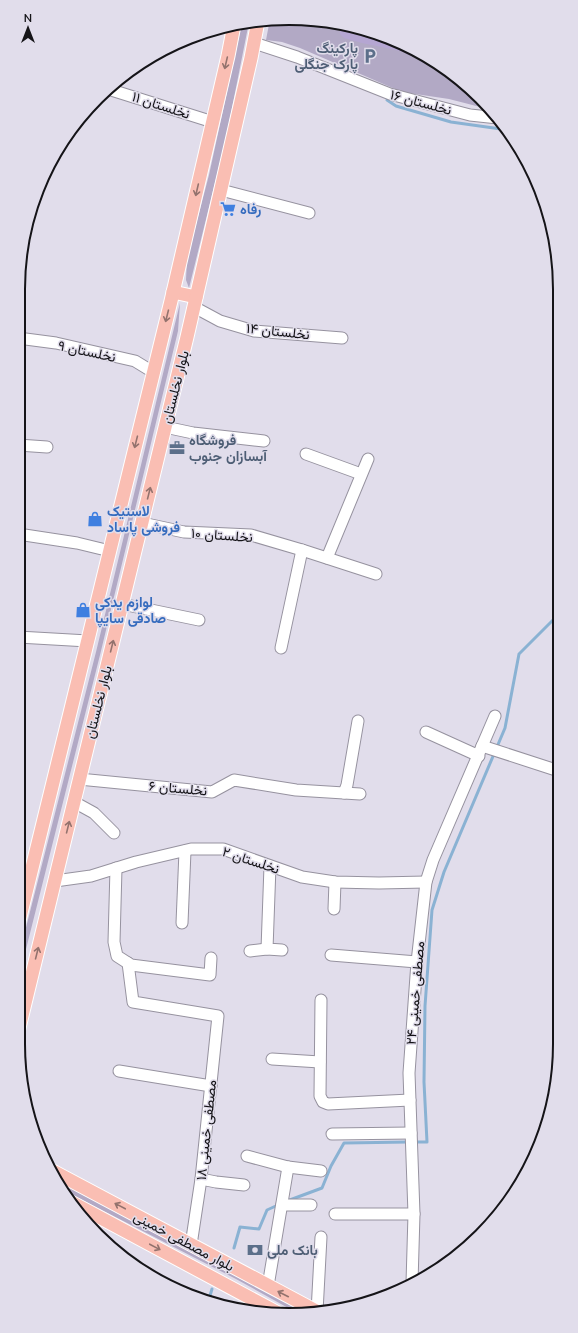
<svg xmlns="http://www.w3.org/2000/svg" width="578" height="1333" viewBox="0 0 578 1333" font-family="Mulish,Vazirmatn,sans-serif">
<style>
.green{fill:#b2a9c5}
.forest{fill:#b5a6d2}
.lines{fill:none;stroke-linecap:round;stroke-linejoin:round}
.stream{stroke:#8ab2d3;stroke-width:3}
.minor-casing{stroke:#96929f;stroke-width:13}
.major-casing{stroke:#fff;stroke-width:15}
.minor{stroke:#fff;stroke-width:11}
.major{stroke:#fabeb3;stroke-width:13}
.oneway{stroke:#93726d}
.labels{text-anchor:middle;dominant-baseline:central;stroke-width:3;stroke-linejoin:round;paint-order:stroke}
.service-label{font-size:14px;font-weight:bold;fill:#4e5e75;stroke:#e1ddeb;text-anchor:start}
.street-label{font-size:14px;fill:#151418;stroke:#e1ddeb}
.shop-label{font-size:14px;font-weight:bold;fill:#366cbe;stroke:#e1ddeb;text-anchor:start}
.rim{fill:none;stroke:#151418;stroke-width:2}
</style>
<rect width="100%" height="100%" fill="#e1ddeb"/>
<g class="green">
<polygon points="270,19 325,20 376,32 440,64 488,109 449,99 402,92 300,48 282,42 266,40"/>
<polygon points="249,22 226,138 189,288 186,280 187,259 209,175 242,23"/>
<polygon points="180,303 178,331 100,655 18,981 18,959 96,652"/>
<polygon points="52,1174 309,1313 299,1314 236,1279 61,1189"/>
</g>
<polygon class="forest" points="340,24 376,32 424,56 362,43 344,38 340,34"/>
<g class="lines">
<g class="stream">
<polyline points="387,100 396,106 451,122 508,130"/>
<polyline points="415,1142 427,1142 424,1082 425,1006 432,910 444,872 505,728 519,654 559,614"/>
<polyline points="287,1201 322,1188 331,1166 344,1143 409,1142"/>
<polyline points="234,1248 240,1227 259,1229 267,1210 278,1205"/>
<polyline points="209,1299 212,1289"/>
</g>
<defs>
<g id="minor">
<polyline points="254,43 297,57 390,94 470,115 498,118"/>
<polyline points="108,89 213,122"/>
<polyline points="221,190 309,213"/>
<polyline points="194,307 220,321 254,331 342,338"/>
<polyline points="18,338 56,343 135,361 153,372"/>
<polyline points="165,427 193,433 264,441"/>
<polyline points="18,445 47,447"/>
<polyline points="306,454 361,474"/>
<polyline points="142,523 184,532 251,535 302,550 376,574"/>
<polyline points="18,534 77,543 110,551"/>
<polyline points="327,558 368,459"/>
<polyline points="122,604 199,620"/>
<polyline points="18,637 88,641"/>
<polyline points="281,648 302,550"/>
<polyline points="426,732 479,756"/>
<polyline points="482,746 559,771"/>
<polyline points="79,779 212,792 234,780 296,790 360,794"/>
<polyline points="344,793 347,785 358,721"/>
<polyline points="74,802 94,813 114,833"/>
<polyline points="270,866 267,949 282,950"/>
<polyline points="116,868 114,942 117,956 131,965 210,975 211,958"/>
<polyline points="55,881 91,876 136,862 191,849 223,849 302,877 335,882 379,883 426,882"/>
<polyline points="334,909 335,882"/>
<polyline points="182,923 185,851"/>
<polyline points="250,951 267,949"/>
<polyline points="331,955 417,962"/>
<polyline points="128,963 133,1002 218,1016 201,1179 191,1245"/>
<polyline points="321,1000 320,1096 323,1102 328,1104 410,1100"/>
<polyline points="272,1059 320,1062"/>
<polyline points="119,1071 211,1086"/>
<polyline points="332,1134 411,1133"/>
<polyline points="247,1156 288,1167 321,1171"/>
<polyline points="201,1179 216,1182 244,1185"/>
<polyline points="282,1205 311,1205"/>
<polyline points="335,1214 414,1214"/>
<polyline points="87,1224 91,1213"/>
<polyline points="412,1283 414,1214 409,1073 417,962 426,882 433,860 495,716"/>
<polyline points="268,1286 288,1167"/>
<polyline points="317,1312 321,1237"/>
</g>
<g id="major">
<polyline points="173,292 196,297"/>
<polyline points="18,925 171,301 228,56 234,25"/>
<polyline points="18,1032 187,337 251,58 258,21"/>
<polyline points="49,1169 318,1312"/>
<polyline points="71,1202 280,1314"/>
</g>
</defs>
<use href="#minor" class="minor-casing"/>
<use href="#major" class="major-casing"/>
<use href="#minor" class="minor"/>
<use href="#major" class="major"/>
</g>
<defs><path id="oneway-shaft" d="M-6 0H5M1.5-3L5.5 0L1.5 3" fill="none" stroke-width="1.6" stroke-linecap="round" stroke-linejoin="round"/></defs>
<g class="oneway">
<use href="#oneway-shaft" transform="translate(226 63) rotate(103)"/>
<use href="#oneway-shaft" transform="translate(197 190) rotate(103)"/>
<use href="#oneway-shaft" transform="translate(167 316) rotate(104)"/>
<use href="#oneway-shaft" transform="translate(136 442) rotate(104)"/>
<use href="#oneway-shaft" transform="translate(149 493) rotate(-76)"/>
<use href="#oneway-shaft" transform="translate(112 646) rotate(-76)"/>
<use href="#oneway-shaft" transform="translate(68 827) rotate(-76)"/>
<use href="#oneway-shaft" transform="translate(37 953) rotate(-76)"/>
<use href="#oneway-shaft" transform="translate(120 1206) rotate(-152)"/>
<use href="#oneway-shaft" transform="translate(155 1247) rotate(28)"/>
<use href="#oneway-shaft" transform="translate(283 1294) rotate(-153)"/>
</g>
<defs>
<symbol id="parking-bare" viewBox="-9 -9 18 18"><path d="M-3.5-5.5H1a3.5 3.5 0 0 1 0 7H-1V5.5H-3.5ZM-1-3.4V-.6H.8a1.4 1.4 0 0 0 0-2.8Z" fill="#5c6f8a" stroke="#e1ddeb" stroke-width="2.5" paint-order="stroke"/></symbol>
<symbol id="supermarket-bare" viewBox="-9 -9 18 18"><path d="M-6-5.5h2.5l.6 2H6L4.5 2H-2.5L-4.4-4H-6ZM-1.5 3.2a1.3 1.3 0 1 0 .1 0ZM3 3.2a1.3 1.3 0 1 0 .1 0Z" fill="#3f7fe0" stroke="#e1ddeb" stroke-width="2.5" paint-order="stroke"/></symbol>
<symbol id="office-bare" viewBox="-9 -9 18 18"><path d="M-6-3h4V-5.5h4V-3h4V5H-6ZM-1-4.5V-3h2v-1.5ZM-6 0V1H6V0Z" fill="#5c6f8a" stroke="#e1ddeb" stroke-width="2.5" paint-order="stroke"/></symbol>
<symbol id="shop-bare" viewBox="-9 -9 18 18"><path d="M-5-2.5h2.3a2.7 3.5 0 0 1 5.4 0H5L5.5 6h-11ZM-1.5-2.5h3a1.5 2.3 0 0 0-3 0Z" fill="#3f7fe0" stroke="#e1ddeb" stroke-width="2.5" paint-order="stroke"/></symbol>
<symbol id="bank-bare" viewBox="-9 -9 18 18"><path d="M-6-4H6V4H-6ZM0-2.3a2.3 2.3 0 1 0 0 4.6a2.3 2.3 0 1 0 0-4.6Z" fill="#5c6f8a" stroke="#e1ddeb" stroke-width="2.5" paint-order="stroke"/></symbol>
</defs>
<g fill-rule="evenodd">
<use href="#parking-bare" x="359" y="45" width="22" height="22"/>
<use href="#supermarket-bare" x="217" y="198" width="22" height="22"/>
<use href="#office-bare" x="166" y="437" width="22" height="22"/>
<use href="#shop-bare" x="84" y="508" width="22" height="22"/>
<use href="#shop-bare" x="72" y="599" width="22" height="22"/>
<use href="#bank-bare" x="244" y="1239" width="22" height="22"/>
</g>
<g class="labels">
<g class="service-label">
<text x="358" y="48" text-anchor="end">پارکینگ<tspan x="358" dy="16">پارک جنگلی</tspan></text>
<text x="189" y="440">فروشگاه<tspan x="189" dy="16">آبسازان جنوب</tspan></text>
<text x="267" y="1250">بانک ملی</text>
</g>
<g class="street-label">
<text transform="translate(421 102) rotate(15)">نخلستان ۱۶</text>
<text transform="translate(161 105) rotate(18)">نخلستان ۱۱</text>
<text transform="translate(278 331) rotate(6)">نخلستان ۱۴</text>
<text transform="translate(87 351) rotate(12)">نخلستان ۹</text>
<text transform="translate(175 387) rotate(-76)">بلوار نخلستان</text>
<text transform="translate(222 535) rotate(4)">نخلستان ۱۰</text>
<text transform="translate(98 702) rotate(-76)">بلوار نخلستان</text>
<text transform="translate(178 788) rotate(5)">نخلستان ۶</text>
<text transform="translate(251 860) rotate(18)">نخلستان ۲</text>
<text transform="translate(415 993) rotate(-85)">مصطفی خمینی ۲۴</text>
<text transform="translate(206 1130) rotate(-84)">مصطفی خمینی ۱۸</text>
<text transform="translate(184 1241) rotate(28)">بلوار مصطفی خمینی</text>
</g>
<g class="shop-label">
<text x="240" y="209">رفاه</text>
<text x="107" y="511">لاستیک<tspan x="107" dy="16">فروشی پاساد</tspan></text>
<text x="95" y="602">لوازم یدکی<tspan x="95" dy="16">صادقی سایپا</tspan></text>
</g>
</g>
<path d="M0 0H578V1333H0ZM289 25H289A264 264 0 0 1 553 289V1044A264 264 0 0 1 289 1308H289A264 264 0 0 1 25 1044V289A264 264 0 0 1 289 25Z" fill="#e1ddeb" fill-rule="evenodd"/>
<path class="rim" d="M289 25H289A264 264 0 0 1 553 289V1044A264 264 0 0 1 289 1308H289A264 264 0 0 1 25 1044V289A264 264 0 0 1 289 25Z"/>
<g transform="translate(28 28)" stroke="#e1ddeb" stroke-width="3" paint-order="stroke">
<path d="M0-3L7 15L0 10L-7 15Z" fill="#151418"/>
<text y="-6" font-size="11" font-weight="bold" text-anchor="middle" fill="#151418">N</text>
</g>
</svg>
